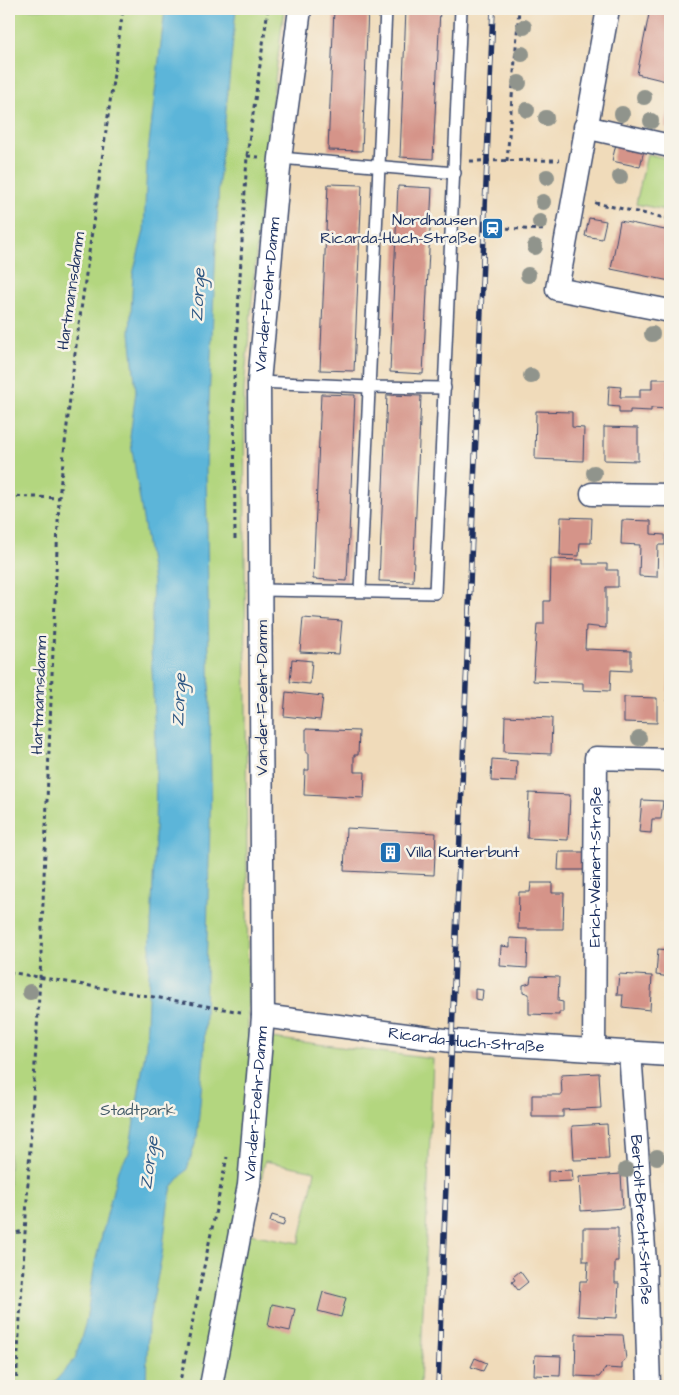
<svg xmlns="http://www.w3.org/2000/svg" width="679" height="1395" viewBox="0 0 679 1395" font-family="'Architects Daughter',sans-serif">
<style>
.green{fill:#b3d67f;stroke:#67826e;fill-rule:evenodd}
.water{fill:#5bb5d9;stroke:#3b729c}
.building{fill:#d59489}
.lines{fill:none;stroke-linecap:round;stroke-linejoin:round}
.service-casing{stroke:#3b496c;stroke-width:14}
.minor-casing{stroke:#3b496c;stroke-width:25}
.path{stroke:#3b496c;stroke-width:3;stroke-dasharray:4 4;stroke-linecap:butt}
.service{stroke:#fff;stroke-width:11}
.minor{stroke:#fff;stroke-width:22}
.rail-casing{stroke:#1b2f5e;stroke-width:5.5}
.rail{stroke:#f7f3e8;stroke-width:4;stroke-dasharray:11;stroke-linecap:butt}
.tree{fill:#90948c}
.labels{text-anchor:middle;dominant-baseline:central;stroke-width:5;stroke-linejoin:round;paint-order:stroke}
.poi-label{font-size:16px;fill:#1b2f5e;stroke:#f7f3e8;text-anchor:end}
.street-label{font-size:16px;fill:#1b2f5e;stroke:#f7f3e8}
.park-label{font-size:16px;fill:#415966;stroke:#f7f3e8}
.water-label{font-size:18px;font-style:italic;fill:#2e5783;stroke:#f7f3e8}
</style>
<rect width="100%" height="100%" fill="#f7f3e8"/>
<filter id="ink" filterUnits="userSpaceOnUse"><feTurbulence type="fractalNoise" baseFrequency=".02" numOctaves="2"/><feDisplacementMap in="SourceGraphic" scale="10" xChannelSelector="R" yChannelSelector="G"/><feConvolveMatrix kernelMatrix="1 2 1 2 8 2 1 2 1" color-interpolation-filters="sRGB"/></filter>
<filter id="wash" filterUnits="userSpaceOnUse"><feTurbulence type="fractalNoise" baseFrequency=".0096" numOctaves="4" result="noise"/><feDisplacementMap in="SourceGraphic" scale="20" xChannelSelector="R" yChannelSelector="G"/><feGaussianBlur stdDeviation="1.12" result="paint"/><feColorMatrix in="noise" values="0 0 0 0 0 0 0 0 0 0 0 0 0 0 0 0 0 1.4 0 .05"/><feComposite in="paint" operator="in"/></filter>
<g filter="url(#wash)">
<rect width="100%" height="100%" fill="#f0dbba"/>
<g class="green">
<path d="M 9,9 L 284,9 L 264,165 L 244,389 L 248,1035 L 433,1059 L 420,1386 L 9,1386 ZM 265,1161 L 315,1171 L 299,1243 L 250,1234 Z"/>
<polygon points="647,154 670,159 670,211 636,204"/>
</g>
<polygon class="water" points="165,9 236,9 219,181 206,468 211,783 204,1056 197,1138 187,1169 172,1187 168,1205 162,1255 148,1325 146,1386 51,1386 75,1359 86,1321 95,1263 118,1170 129,1153 146,1046 155,835 156,762 151,647 153,582 130,437 136,391 130,333 133,274 144,231 147,161"/>
<g id="blocks">
<g class="building">
<polygon points="334,9 368,9 362,151 328,150"/>
<polygon points="406,9 440,9 433,159 400,157"/>
<polygon points="650,9 670,9 670,82 637,74"/>
<polygon points="669,106 670,106 670,129 665,128"/>
<polygon points="616,144 644,150 640,167 612,161"/>
<polygon points="328,184 362,185 354,371 320,370"/>
<polygon points="398,186 432,188 423,374 390,372"/>
<polygon points="589,218 606,221 602,239 585,236"/>
<polygon points="620,221 670,231 670,281 611,269"/>
<polygon points="652,379 669,379 670,409 651,408 651,411 630,410 630,413 619,413 619,407 608,406 609,386 621,387 620,397 640,397 640,389 652,389"/>
<polygon points="321,394 355,395 347,581 313,579"/>
<polygon points="387,395 421,396 413,582 379,581"/>
<polygon points="536,411 572,412 572,427 584,428 583,461 535,459"/>
<rect x="666" y="425" width="4" height="39"/>
<polygon points="604,427 638,428 638,461 604,460"/>
<polygon points="561,517 592,518 591,543 580,543 579,556 560,555"/>
<polygon points="622,520 651,521 651,534 665,535 665,545 658,545 657,577 639,576 640,545 621,544"/>
<polygon points="667,546 670,546 670,572 666,572"/>
<polygon points="551,559 583,560 583,564 607,564 607,570 618,570 618,587 606,587 606,628 586,626 585,649 631,651 631,671 611,670 610,691 583,690 583,683 533,681 537,624 544,624 544,601 550,601"/>
<polygon points="303,618 342,621 339,654 300,652"/>
<polygon points="292,659 312,661 310,684 290,682"/>
<polygon points="669,668 670,668 670,702 667,701"/>
<polygon points="286,692 323,696 320,720 284,716"/>
<polygon points="624,697 657,698 657,723 624,722"/>
<polygon points="505,716 552,718 551,754 504,752"/>
<polygon points="306,729 359,731 358,755 354,755 354,772 365,772 364,798 304,795 305,770 309,770 309,753 306,753"/>
<polygon points="492,759 517,761 516,782 491,781"/>
<polygon points="529,793 570,795 568,840 527,838"/>
<polygon points="642,800 663,801 661,819 652,819 651,833 639,832"/>
<polygon points="346,828 436,833 434,875 344,871"/>
<polygon points="559,852 585,852 585,870 558,870"/>
<polygon points="531,883 552,883 552,893 564,893 563,929 518,929 519,892 530,892"/>
<polygon points="510,938 528,939 527,968 500,966 501,946 510,947"/>
<polygon points="658,949 670,950 670,977 656,975"/>
<polygon points="619,974 652,976 650,1010 622,1007 623,995 617,995"/>
<polygon points="531,976 559,977 558,1001 563,1002 563,1012 559,1012 559,1015 529,1014 529,994 523,992 523,985 530,983"/>
<polygon points="475,989 483,990 482,1000 475,999"/>
<polygon points="599,1073 601,1108 563,1110 563,1117 532,1117 532,1095 562,1095 561,1075"/>
<polygon points="607,1124 609,1159 574,1160 572,1126"/>
<polygon points="572,1170 573,1181 548,1182 548,1171"/>
<polygon points="621,1174 623,1208 581,1211 579,1177"/>
<polygon points="272,1215 285,1219 283,1226 270,1222"/>
<polygon points="583,1228 618,1228 618,1261 615,1261 615,1283 619,1283 617,1318 578,1316 580,1281 587,1281 588,1261 583,1261"/>
<polygon points="520,1271 528,1282 518,1290 512,1282 515,1280 513,1277"/>
<polygon points="323,1292 346,1298 341,1317 318,1311"/>
<polygon points="272,1304 295,1309 290,1331 268,1326"/>
<polygon points="576,1334 623,1335 626,1359 622,1362 622,1369 606,1368 599,1377 575,1376"/>
<polygon points="535,1355 561,1356 560,1376 534,1375"/>
<polygon points="475,1358 487,1363 483,1371 471,1367"/>
</g>
</g>
</g>
<g filter="url(#ink)">
<use href="#blocks" fill-opacity="0" stroke="#3b496c" stroke-width="1"/>
<g class="lines">
<defs>
<g id="service">
<polyline points="280,158 455,173"/>
<polyline points="259,382 369,387 445,388"/>
<polyline points="262,590 435,593 461,9"/>
<polyline points="360,591 386,9"/>
</g>
<g id="minor">
<polyline points="608,9 557,289 670,311"/>
<polyline points="585,127 670,146"/>
<polyline points="592,494 670,495"/>
<path id="s1" d="M 263,1016 L 452,1041 L 670,1055"/>
<path id="s2" d="M 594,1049 L 596,758 L 670,760"/>
<path id="s3" d="M 630,1052 L 645,1263 L 649,1386"/>
<path id="s4" d="M 211,1386 L 249,1185 L 263,1016 L 259,382 L 280,158 L 300,9"/>
</g>
</defs>
<use href="#service" class="service-casing"/>
<use href="#minor" class="minor-casing"/>
<g class="path">
<polyline points="247,156 259,157"/>
<polyline points="470,161 559,160"/>
<polyline points="507,161 519,9"/>
<polyline points="595,203 670,219"/>
<polyline points="499,228 546,230"/>
<polyline points="9,496 59,498"/>
<polyline points="235,539 234,380 247,156 268,9"/>
<polyline points="9,972 241,1012"/>
<polyline points="9,1234 25,1231"/>
<polyline points="16,1386 40,978 59,498 75,353 123,9"/>
<polyline points="179,1386 227,1157"/>
</g>
<use href="#service" class="service"/>
<use href="#minor" class="minor"/>
<defs>
<polyline id="rail" points="438,1386 493,9"/>
</defs>
<use href="#rail" class="rail-casing"/>
<use href="#rail" class="rail"/>
</g>
<g class="tree">
<circle cx="524" cy="27" r="8"/>
<circle cx="522" cy="54" r="8"/>
<circle cx="519" cy="83" r="8"/>
<circle cx="644" cy="97" r="8"/>
<circle cx="527" cy="110" r="8"/>
<circle cx="622" cy="114" r="8"/>
<circle cx="546" cy="118" r="8"/>
<circle cx="651" cy="121" r="8"/>
<circle cx="547" cy="177" r="8"/>
<circle cx="620" cy="177" r="8"/>
<circle cx="543" cy="202" r="8"/>
<circle cx="540" cy="222" r="8"/>
<circle cx="535" cy="247" r="8"/>
<circle cx="528" cy="275" r="8"/>
<circle cx="652" cy="334" r="8"/>
<circle cx="531" cy="376" r="8"/>
<circle cx="594" cy="473" r="8"/>
<circle cx="639" cy="738" r="8"/>
<circle cx="30" cy="992" r="8"/>
<circle cx="657" cy="1157" r="8"/>
<circle cx="626" cy="1170" r="8"/>
</g>
</g>
<defs>
<symbol id="station-square" viewBox="-11 -11 22 22"><rect x="-9" y="-9" width="18" height="18" rx="4" fill="#1f6fb2" stroke="#f7f3e8"/><path d="M-3-6H3Q5-6 5-4V2Q5 4 3 4L4.5 6H3L1.5 4h-3L-3 6H-4.5L-3 4Q-5 4-5 2V-4Q-5-6-3-6ZM-3.5-4v3h7v-3ZM-3.5 1v1.5H-2V1ZM2 1v1.5H3.5V1Z" fill="#fff"/></symbol>
<symbol id="building-square" viewBox="-11 -11 22 22"><rect x="-9" y="-9" width="18" height="18" rx="4" fill="#1f6fb2" stroke="#f7f3e8"/><path d="M-4-6H4V6H1V3H-1V6H-4ZM-2.5-4.3h1.7v1.8h-1.7ZM.8-4.3h1.7v1.8H.8ZM-2.5-1h1.7V.8h-1.7ZM.8-1h1.7V.8H.8Z" fill="#fff"/></symbol>
</defs>
<g fill-rule="evenodd">
<use href="#station-square" x="480" y="216" width="25" height="25"/>
<use href="#building-square" x="378" y="840" width="25" height="25"/>
</g>
<g class="labels">
<g class="poi-label">
<text x="477" y="220">Nordhausen<tspan x="477" dy="18">Ricarda-Huch-Straße</tspan></text>
<text x="406" y="852" text-anchor="start">Villa Kunterbunt</text>
</g>
<g class="street-label">
<text transform="translate(71 291) rotate(-82)">Hartmannsdamm</text>
<text stroke="none"><textPath href="#s4" startOffset="1096">Van-der-Foehr-Damm</textPath></text>
<text transform="translate(39 695) rotate(-88)">Hartmannsdamm</text>
<text transform="translate(262 698) rotate(-90)">Van-der-Foehr-Damm</text>
<text stroke="none"><textPath href="#s2" startOffset="182">Erich-Weinert-Straße</textPath></text>
<text stroke="none"><textPath href="#s1" startOffset="205">Ricarda-Huch-Straße</textPath></text>
<text stroke="none"><textPath href="#s4" startOffset="286">Van-der-Foehr-Damm</textPath></text>
<text stroke="none"><textPath href="#s3" startOffset="168">Bertolt-Brecht-Straße</textPath></text>
</g>
<g class="park-label">
<text x="138" y="1110">Stadtpark</text>
</g>
<g class="water-label">
<text transform="translate(198 295) rotate(-87)">Zorge</text>
<text transform="translate(179 700) rotate(-87)">Zorge</text>
<text transform="translate(149 1163) rotate(-82)">Zorge</text>
</g>
</g>
<rect width="679" height="1395" fill="none" stroke="#f7f3e8" stroke-width="30"/>
</svg>
